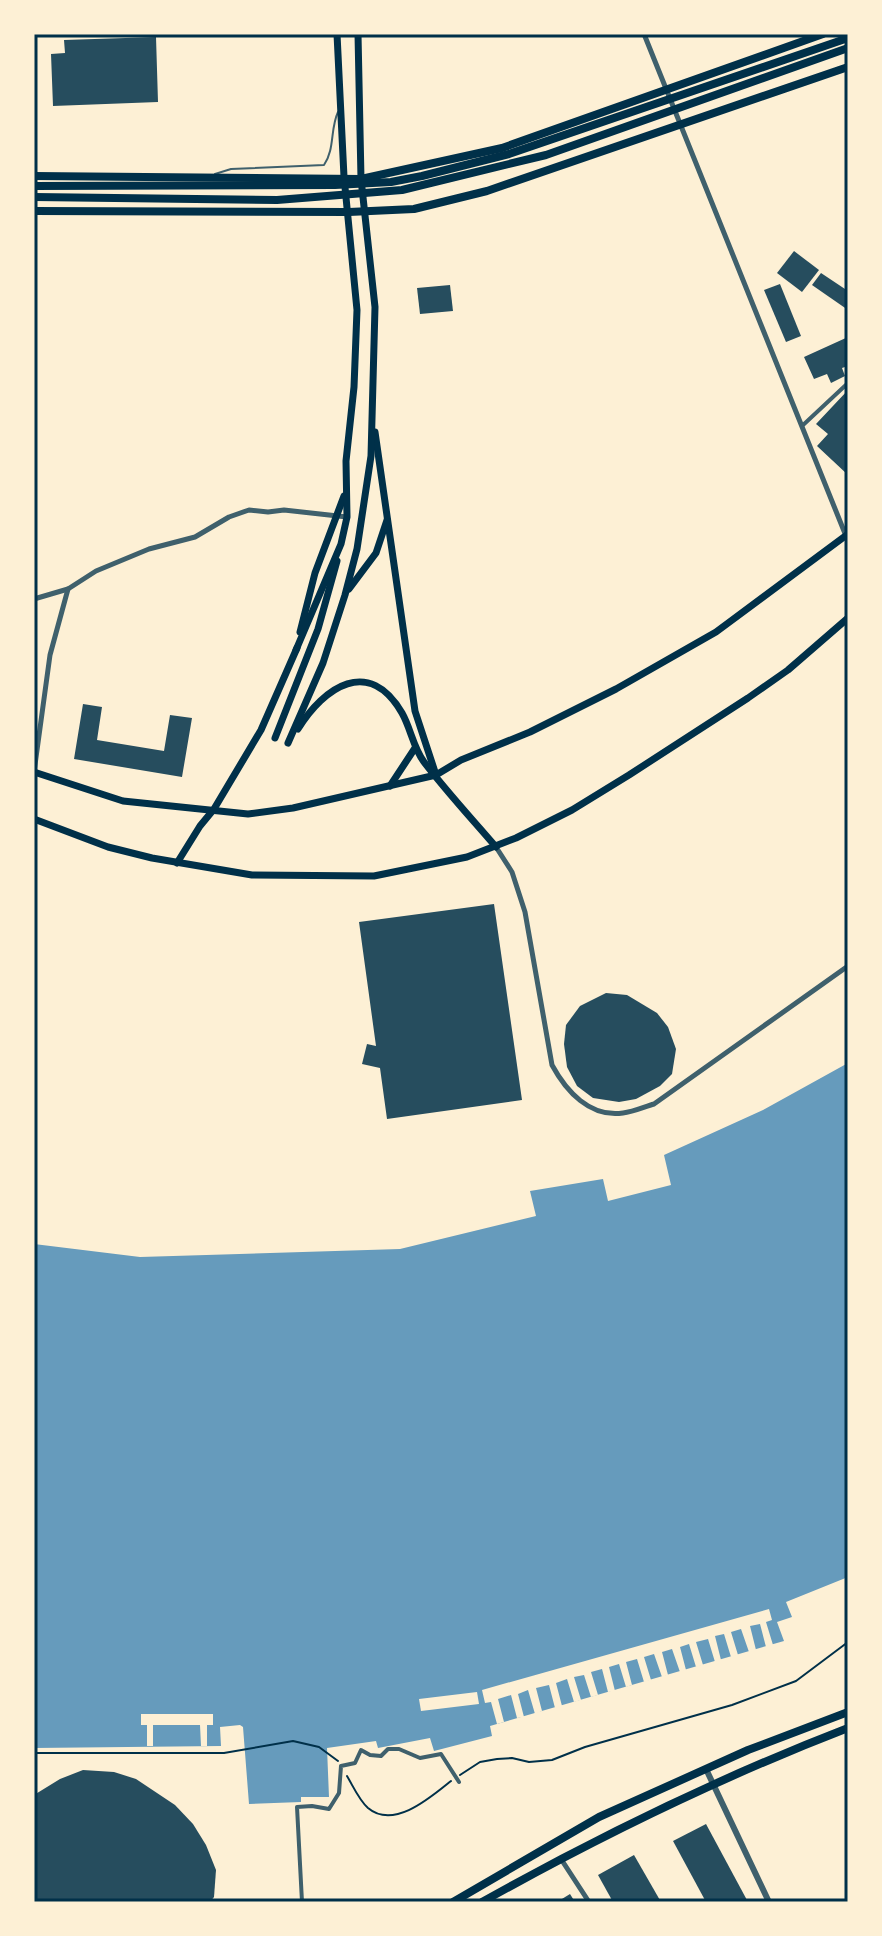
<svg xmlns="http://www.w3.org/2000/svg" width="882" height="1936" viewBox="0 0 882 1936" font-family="Inter,sans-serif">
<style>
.water{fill:#669bbc}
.pier{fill:#fdf0d5}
.building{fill:#264d5e}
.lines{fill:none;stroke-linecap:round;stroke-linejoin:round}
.path{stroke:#003049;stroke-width:2}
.service{stroke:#3f606c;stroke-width:2}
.pedestrian{stroke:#3f606c;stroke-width:4}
.minor{stroke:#3f606c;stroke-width:5}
.tertiary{stroke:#3f606c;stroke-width:6}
.secondary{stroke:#003049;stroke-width:7}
.primary{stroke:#003049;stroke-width:8}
.trunk{stroke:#003049;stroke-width:8}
.neatline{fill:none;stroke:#003049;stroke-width:3}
</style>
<rect width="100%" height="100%" fill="#fdf0d5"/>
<polygon class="water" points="848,1063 848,1577 786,1602 792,1617 777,1622 784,1641 490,1726 492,1736 434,1751 430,1738 378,1748 376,1741 327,1748 329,1797 301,1797 301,1802 249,1804 243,1727 240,1725 220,1727 221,1746 34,1748 34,1244 140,1257 400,1249 536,1216 530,1191 603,1179 608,1201 671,1185 664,1155 763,1110"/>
<g class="pier">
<polygon points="769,1609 772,1620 766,1622 773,1645 766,1647 760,1624 750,1626 756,1650 749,1652 741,1629 731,1632 738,1655 731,1657 724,1634 715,1636 721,1660 715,1662 708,1639 696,1642 703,1665 696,1667 689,1644 680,1647 686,1670 680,1672 672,1649 662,1652 668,1675 662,1677 654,1654 644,1657 651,1680 644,1682 637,1659 626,1662 632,1685 626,1687 619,1664 609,1667 615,1691 608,1692 602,1669 591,1672 598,1695 591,1697 584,1675 574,1677 581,1700 574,1702 567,1679 556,1683 562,1706 555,1708 549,1685 536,1688 542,1711 535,1714 528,1690 518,1694 524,1717 517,1718 511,1695 498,1699 504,1722 497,1724 491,1702 485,1703 482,1690"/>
<polygon points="477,1692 479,1704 421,1711 419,1699"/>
<polygon points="141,1714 213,1714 213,1725 207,1725 207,1746 201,1746 200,1725 153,1725 153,1746 147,1746 147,1725 141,1725"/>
</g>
<g class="building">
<polygon points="156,37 158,102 53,106 51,54 65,53 64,40"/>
<polygon points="794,251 819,270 802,292 777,273"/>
<polygon points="821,273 848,291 848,310 812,285"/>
<polygon points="780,284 801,336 786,342 764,290"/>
<polygon points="450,285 453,311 420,314 417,288"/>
<polygon points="848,337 848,366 842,368 845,376 831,383 827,374 814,379 804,357"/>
<polygon points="848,390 848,475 817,446 828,434 816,424"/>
<polygon points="83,704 102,707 97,740 164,751 170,715 192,718 182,777 74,759"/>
<polygon points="494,904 522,1100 387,1119 380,1068 362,1064 367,1044 376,1046 359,922"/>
<polygon points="606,993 627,995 657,1013 668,1027 676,1049 672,1074 660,1086 636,1099 619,1102 593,1098 577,1086 567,1067 564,1044 566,1025 580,1006"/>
<polygon points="83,1770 114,1772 136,1779 175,1805 193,1824 206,1845 216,1870 214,1897 210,1902 34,1902 34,1795 60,1779"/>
<polygon points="706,1824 748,1902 706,1902 673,1841"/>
<polygon points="634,1855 661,1902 613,1902 598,1875"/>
<polygon points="570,1894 575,1902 557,1902"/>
</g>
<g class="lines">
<g class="path">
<polyline points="34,1753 224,1753 293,1741 319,1747 338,1761"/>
<polyline points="460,1775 480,1762 497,1759 512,1758 529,1762 552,1760 585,1747 732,1705 796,1681 848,1642"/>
<path d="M 347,1776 C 353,1786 359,1800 368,1808 C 394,1830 431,1797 451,1781"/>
</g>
<path class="service" d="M 215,174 L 231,169 L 324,165 C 335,149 330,129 338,112"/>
<g class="pedestrian">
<polyline points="802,426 848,383"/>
<polyline points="302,1902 297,1807 312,1806 329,1809 339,1793 341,1766 355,1763 361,1750 370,1755 381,1756 388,1749 399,1749 420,1758 441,1754 459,1782"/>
</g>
<g class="minor">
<polyline points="644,34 848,541"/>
<polyline points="34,599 68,589 96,571 149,549 195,537 229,517 249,510 268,512 284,510 347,517"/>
<polyline points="34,772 50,655 68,589"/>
<path d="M 496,847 L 512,872 L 525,912 L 552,1065 C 566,1091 590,1118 623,1113 C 633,1112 644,1107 654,1104 L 848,966"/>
<polyline points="561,1859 589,1902"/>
</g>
<polyline class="tertiary" points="706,1769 769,1902"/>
<g class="secondary">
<polyline points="375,432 415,711 436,775"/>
<polyline points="349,589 376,553 387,520"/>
<polyline points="300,632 315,573 344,496"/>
<polyline points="296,650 341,544 347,517 346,461 354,387 357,310 344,177 337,34"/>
<path d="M 298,729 C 324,687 369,656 402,713 C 411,729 413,747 424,762 C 446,791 472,819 496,847"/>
<polyline points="275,738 318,629 337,561"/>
<polyline points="288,743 323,663 345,595 357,549 371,456 375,307 361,179 358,34"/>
<polyline points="34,772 123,801 248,814 293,808 436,775 461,760 530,732 616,689 716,632 848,534"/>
<polyline points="390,786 415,748"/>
<polyline points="34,819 108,847 152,858 252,875 374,876 467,857 516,838 572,810 629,775 748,698 788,670 848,618"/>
<polyline points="177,863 200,826 214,809 261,730 297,648"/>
</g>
<g class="primary">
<polyline points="34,176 361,179 502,148 823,34"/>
<polyline points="34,211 349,212 414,209 487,191 848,67"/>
<polyline points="453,1902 599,1817 748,1750 848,1712"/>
<path d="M 482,1902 C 600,1836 721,1777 848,1728"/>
</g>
<g class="trunk">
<polyline points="34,186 335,185 391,182 422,176 509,154 848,38"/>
<polyline points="34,197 277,200 402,190 546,155 848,48"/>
</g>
</g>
<rect width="882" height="1936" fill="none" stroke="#fdf0d5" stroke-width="72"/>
<rect x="36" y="36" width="810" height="1864" class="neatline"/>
</svg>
